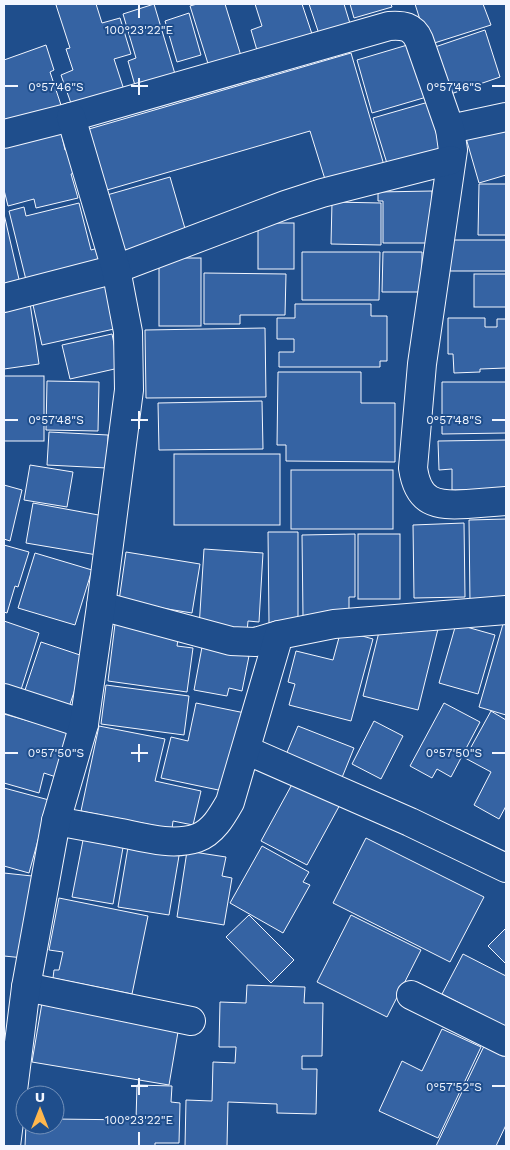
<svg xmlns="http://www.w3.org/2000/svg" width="510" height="1150" viewBox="0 0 510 1150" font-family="'Work Sans',sans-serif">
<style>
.building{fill:#3563a3;stroke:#f2f6ff}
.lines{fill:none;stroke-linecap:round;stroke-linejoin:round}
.minor-casing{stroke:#f2f6ff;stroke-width:30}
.minor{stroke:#1f4e8c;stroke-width:28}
.ticks{fill:none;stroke:#f2f6ff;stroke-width:2}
.ticks-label{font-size:12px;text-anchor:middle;fill:#f2f6ff;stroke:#1f4e8c;stroke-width:4;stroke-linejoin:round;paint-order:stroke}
</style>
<rect width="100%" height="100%" fill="#1f4e8c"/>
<g class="building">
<polygon points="59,4 96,4 102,23 120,18 131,54 114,59 125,93 73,109 61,75 73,70 66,49 70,48 56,5"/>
<polygon points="154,4 178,84 138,96 128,61 136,58 123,14"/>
<polygon points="197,4 225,4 242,59 210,70 190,6"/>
<polygon points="255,4 302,4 314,40 259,57 251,30 262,26"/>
<polygon points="309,4 344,4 352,30 321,40"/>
<polygon points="350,4 391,4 392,7 354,18"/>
<polygon points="415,4 483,4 491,25 428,45"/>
<polygon points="189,13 201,55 177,62 165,21"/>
<polygon points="485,30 500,77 445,96 429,49"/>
<polygon points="414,43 430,96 372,113 357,60"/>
<polygon points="46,45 54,70 50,72 62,108 4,128 4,60"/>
<polygon points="351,53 386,172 328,189 310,131 107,190 89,129"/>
<polygon points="432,101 447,152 389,170 373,118"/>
<polygon points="506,127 506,175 479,183 466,138"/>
<polygon points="61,132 65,150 76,148 82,171 71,174 78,198 36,208 34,199 8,206 4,190 4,146"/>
<polygon points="170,177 186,232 123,251 107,195"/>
<polygon points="479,184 506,184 506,235 478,235"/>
<polygon points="432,191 432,243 383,243 383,201 378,201 378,192"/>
<polygon points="332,202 381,203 381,245 331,244"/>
<polygon points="79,203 91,250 98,248 103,269 28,288 9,211 24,207 26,216"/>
<polygon points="4,214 21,288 4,292"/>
<rect x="258" y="223" width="36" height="46"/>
<rect x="450" y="240" width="56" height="31"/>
<polygon points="302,252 380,252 379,300 302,300"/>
<polygon points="383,252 422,252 422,292 382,292"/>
<rect x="159" y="258" width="42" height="68"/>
<polygon points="204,273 286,274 285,315 240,315 240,324 204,324"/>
<rect x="474" y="274" width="32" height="33"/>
<polygon points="112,278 123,327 42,345 31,296"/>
<polygon points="30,303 39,364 4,369 4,307"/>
<polygon points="295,304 371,304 371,316 387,316 387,361 380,361 380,367 279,367 279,352 294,352 294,339 277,339 277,318 295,318"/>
<polygon points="448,318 485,318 485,327 497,327 497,319 506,319 506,368 480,369 480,372 454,373 453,354 448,354"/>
<polygon points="265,328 266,397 146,398 145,330"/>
<polygon points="112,334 119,368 70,379 62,345"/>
<polygon points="278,372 361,372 361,403 395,403 395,462 286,461 286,445 277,445"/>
<rect x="4" y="376" width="40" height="65"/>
<polygon points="47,381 99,382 98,431 46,430"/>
<polygon points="442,382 506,382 506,433 442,434"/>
<polygon points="262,401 263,449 159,450 158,403"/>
<polygon points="49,432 108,435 107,468 47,465"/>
<polygon points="506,440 506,489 452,490 452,469 439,470 438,441"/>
<rect x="174" y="454" width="106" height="71"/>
<polygon points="30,465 73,472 67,507 24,500"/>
<rect x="291" y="470" width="102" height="59"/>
<polygon points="4,485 22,490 10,541 4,539"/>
<polygon points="33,503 104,516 97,555 26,543"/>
<polygon points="506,519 506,602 470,603 469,520"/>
<polygon points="464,523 465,597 414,598 413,525"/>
<polygon points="268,532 298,532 298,623 269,623"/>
<polygon points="355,534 355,597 349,597 349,616 303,617 302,535"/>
<rect x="358" y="534" width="42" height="65"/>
<polygon points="4,545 29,552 18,587 15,586 7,613 4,612"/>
<polygon points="204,549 263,553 259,622 248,621 247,632 199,628"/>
<polygon points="126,552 200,564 192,613 119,601"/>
<polygon points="35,553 92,570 75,625 18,608"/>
<polygon points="4,621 39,633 19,696 4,691"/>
<polygon points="405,621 438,629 418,710 363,696 380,628 402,633"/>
<polygon points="115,624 179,633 177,646 193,648 187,692 108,681"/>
<polygon points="456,624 495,635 478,694 439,683"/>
<polygon points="503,624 506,625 506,715 479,707"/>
<polygon points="341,630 373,639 351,721 289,705 295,684 288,682 296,651 333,660"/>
<polygon points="41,642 86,657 69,707 24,693"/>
<polygon points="202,647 249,656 242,691 229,688 227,696 194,690"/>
<polygon points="106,685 189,696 184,735 101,724"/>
<polygon points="196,703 245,713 228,792 161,778 171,737 188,741"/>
<polygon points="444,703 480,722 451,777 437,769 432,778 410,766"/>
<polygon points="491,711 506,720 506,806 499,819 474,805 491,772 465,758"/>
<polygon points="4,714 68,732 56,777 44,773 39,793 4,783"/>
<polygon points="374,721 403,736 381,779 352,764"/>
<polygon points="99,726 165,739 155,781 201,791 193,825 173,821 172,829 81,811"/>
<polygon points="298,726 354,748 341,780 285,757"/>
<polygon points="296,777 342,801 307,865 261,841"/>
<polygon points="4,788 49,800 29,873 4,866"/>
<polygon points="84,835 124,842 113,904 72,897"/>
<polygon points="366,838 484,897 450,962 333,903"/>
<polygon points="129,841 180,850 169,915 118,907"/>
<polygon points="262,846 309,872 303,882 310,885 283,933 230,903"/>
<polygon points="187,851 226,857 222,876 232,878 224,925 177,917"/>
<polygon points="4,873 32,876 24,958 4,956"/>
<polygon points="59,898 148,916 132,994 53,978 54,970 59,970 63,952 49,950"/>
<polygon points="249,915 294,960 271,983 226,937"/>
<polygon points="351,915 421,950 387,1017 317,982"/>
<polygon points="506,928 506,964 488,946"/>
<polygon points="463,954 506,976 506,1027 442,994"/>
<polygon points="247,985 305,987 304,1003 323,1003 322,1056 302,1056 302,1069 317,1069 316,1114 277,1113 277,1104 228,1102 227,1146 185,1146 186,1100 212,1101 213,1062 235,1063 236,1047 219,1047 220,1002 246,1003"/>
<polygon points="42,1003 179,1026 169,1085 32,1062"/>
<polygon points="442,1029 481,1047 438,1138 379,1111 402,1061 422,1071"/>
<polygon points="486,1042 506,1052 506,1125 496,1146 436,1146"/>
<polygon points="137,1085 172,1086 171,1102 180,1103 179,1143 155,1143 155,1146 25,1146 26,1125 55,1125 55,1119 136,1120"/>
</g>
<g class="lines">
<defs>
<g id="minor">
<polyline points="450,129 506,117"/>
<path d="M 4,134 L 71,117 L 389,26 C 403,25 413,26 419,40 L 450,129 L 453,150 L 422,364 L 413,468 C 418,503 436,506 467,504 C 480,503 493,502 506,501"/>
<polyline points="4,298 116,269 285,205 322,193 451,160"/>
<polyline points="101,606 231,641 255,642 279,635"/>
<polyline points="4,698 84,724"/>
<polyline points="246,750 410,822 506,868"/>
<path d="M 56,821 C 78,825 99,829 121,833 C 145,838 173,846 197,838 C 213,832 222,816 230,802 L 279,635 L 334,624 L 506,610"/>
<polyline points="26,987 191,1021"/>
<polyline points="411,995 506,1042"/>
<polyline points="6,1146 26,987 56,821 84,724 101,606 129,390 128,332 116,269 71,117"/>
</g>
</defs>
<use href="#minor" class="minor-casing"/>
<use href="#minor" class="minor"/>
</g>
<path class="ticks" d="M 139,5 L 139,18M 139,78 L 139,95M 5,86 L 18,86M 131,86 L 148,86M 492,86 L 505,86M 139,411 L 139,429M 5,420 L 18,420M 131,420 L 148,420M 492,420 L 505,420M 139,744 L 139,762M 5,753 L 18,753M 131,753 L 148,753M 492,753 L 505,753M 139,1078 L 139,1095M 131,1086 L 148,1086M 492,1086 L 505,1086M 139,1132 L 139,1145"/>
<g class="ticks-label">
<text x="139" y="34">100°23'22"E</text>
<text x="56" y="91">0°57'46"S</text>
<text x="454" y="91">0°57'46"S</text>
<text x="56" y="424">0°57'48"S</text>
<text x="454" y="424">0°57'48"S</text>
<text x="56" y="757">0°57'50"S</text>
<text x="454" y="757">0°57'50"S</text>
<text x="454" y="1091">0°57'52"S</text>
<text x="139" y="1124">100°23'22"E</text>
</g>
<rect width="510" height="1150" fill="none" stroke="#f2f6ff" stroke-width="10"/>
<g transform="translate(40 1110)"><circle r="24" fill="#1f4e8c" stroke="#7391ba"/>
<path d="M0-4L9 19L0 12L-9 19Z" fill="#ffb74d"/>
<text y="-8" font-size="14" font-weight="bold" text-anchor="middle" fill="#f2f6ff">U</text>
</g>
</svg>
